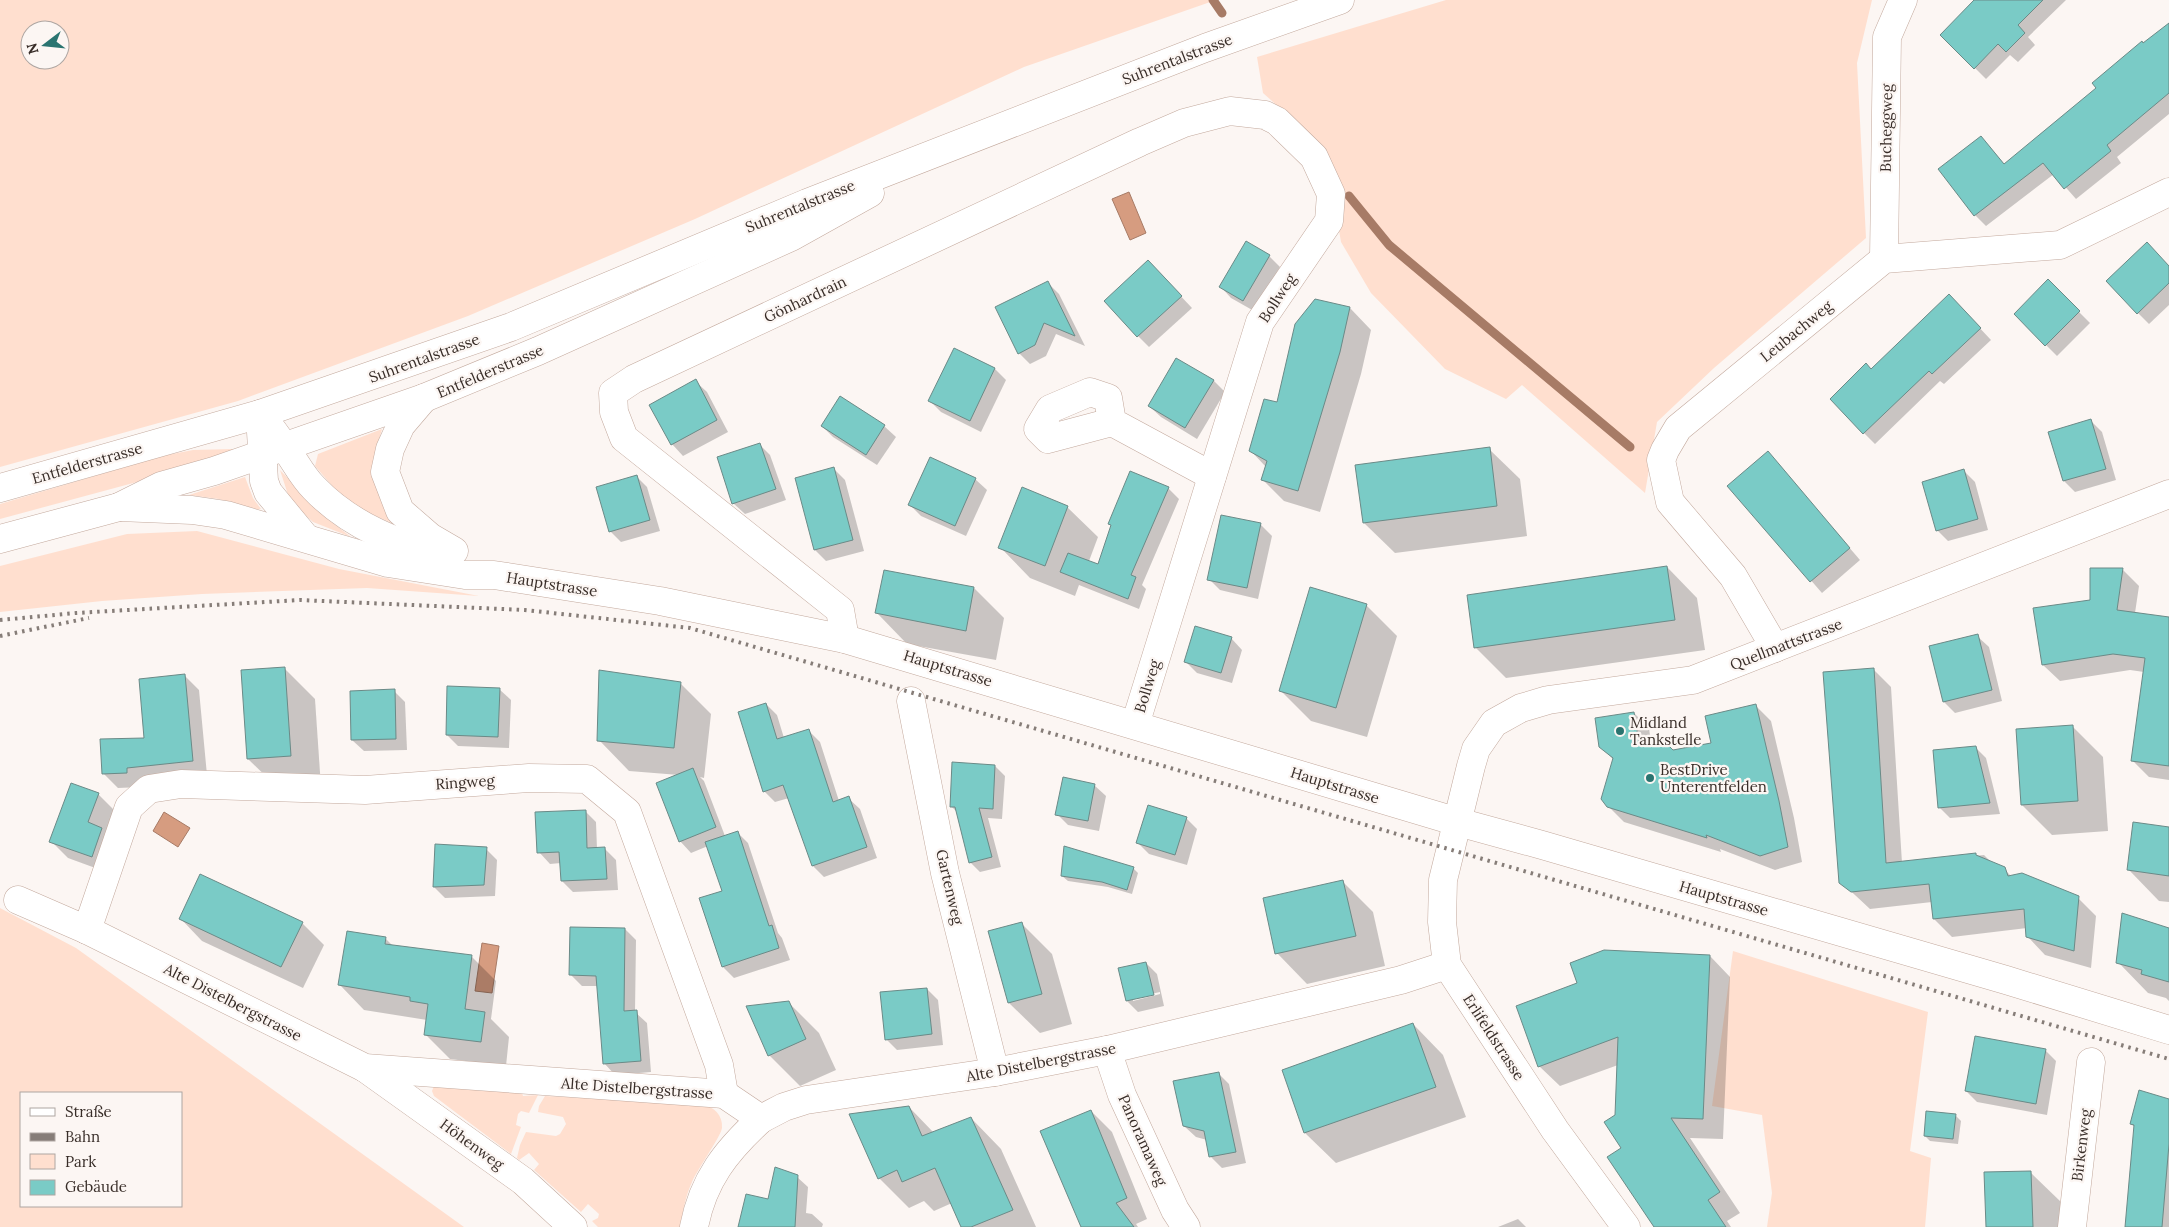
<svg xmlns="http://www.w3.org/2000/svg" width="2169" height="1227" viewBox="0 0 2169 1227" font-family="Lora,serif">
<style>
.green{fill:#ffdfcf;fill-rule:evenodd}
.water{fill:#d69c80;stroke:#a77b66}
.shadow{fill:#0003;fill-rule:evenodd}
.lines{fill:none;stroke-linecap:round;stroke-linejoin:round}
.stream{stroke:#a77b66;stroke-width:9}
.building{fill:#7acbc6;stroke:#6b8a87}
.minor-casing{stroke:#c3a99d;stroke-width:29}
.secondary-casing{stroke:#c3a99d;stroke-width:29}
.primary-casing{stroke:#c3a99d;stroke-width:29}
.minor{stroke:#fff;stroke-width:28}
.secondary{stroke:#fff;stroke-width:28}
.primary{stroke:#fff;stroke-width:28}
.rail{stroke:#867d78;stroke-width:4;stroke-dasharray:2.5 5;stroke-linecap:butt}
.poi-dot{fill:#2a7470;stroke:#fcf6f3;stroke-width:2}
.labels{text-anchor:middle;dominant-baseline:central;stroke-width:4.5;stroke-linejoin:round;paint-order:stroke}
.street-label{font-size:15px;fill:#382d28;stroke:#fcf6f3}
.poi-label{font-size:15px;fill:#382d28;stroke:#fcf6f3;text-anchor:start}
</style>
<rect width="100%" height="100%" fill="#fcf6f3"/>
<g class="green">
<path d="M 0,0 L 1216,0 L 1024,67 L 695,219 L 468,316 L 238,401 L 0,467 ZM 30,30 L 60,30 L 60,60 L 30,60 Z"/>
<polygon points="1446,0 1872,0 1857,63 1866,238 1714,368 1657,422 1645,493 1522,385 1506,399 1445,369 1371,293 1341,242 1325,148 1263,93 1257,57"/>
<path d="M 382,429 C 369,475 371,484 396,525 L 347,503 L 315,466 L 318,454 Z"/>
<polygon points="233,449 248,452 0,519 0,504 162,456 193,450"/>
<polygon points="280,470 329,520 351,537 313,522 290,501"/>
<polygon points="245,477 253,498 261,509 254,510 219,499 189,495"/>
<polygon points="197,531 339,569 479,596 367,588 202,594 102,601 0,612 0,566 127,534"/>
<path d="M 0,908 L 76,948 L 464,1227 L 0,1227 ZM 21,1093 L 181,1093 L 181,1206 L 21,1206 Z"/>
<polygon points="1733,951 1928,1012 1910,1151 1931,1158 1925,1227 1767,1227 1772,1193 1762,1115 1712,1106"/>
<polygon points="434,1086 483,1089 522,1093 523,1096 538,1095 529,1113 521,1111 518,1114 516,1125 521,1127 511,1154 434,1096 432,1091"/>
<path d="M 545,1096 L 702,1104 C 714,1107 723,1115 722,1128 C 721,1136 697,1170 692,1182 C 685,1197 683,1212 680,1227 L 598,1227 L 592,1221 L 598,1218 L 599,1214 L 588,1204 L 581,1212 L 534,1170 L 539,1164 L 529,1153 L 519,1160 L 517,1158 L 520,1145 L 526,1132 L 556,1136 L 560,1134 L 566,1124 L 563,1117 L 538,1112 L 539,1106 Z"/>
</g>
<g class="water">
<polygon points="1129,192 1146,233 1130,240 1112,199"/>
<polygon points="164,812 190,828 178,847 153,831"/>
<polygon points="482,943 499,946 492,993 475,991"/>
</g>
<g class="shadow">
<polygon points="1976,0 2066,0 2028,37 2035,45 2018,62 2010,55 1986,79 1942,35"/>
<polygon points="2169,25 2169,114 2117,157 2121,163 2076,199 2054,174 1986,226 1975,215 1940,169 1981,137 2005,165 2098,88 2144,44"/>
<polygon points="1269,256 1280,267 1254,311 1231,298 1220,286"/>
<polygon points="2169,267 2169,305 2149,324 2138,313"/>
<polygon points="1159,273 1192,308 1149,347 1138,336"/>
<polygon points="2048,281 2090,323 2057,356 2015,314"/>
<polygon points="1048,283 1059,294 1085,346 1056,334 1046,356 1030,364 1019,353"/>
<polygon points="1316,300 1350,308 1371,330 1361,374 1320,512 1284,501 1263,480 1266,467 1250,450 1277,404"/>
<polygon points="1960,307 1991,340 1944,384 1940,381 1875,444 1864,433 1871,370"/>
<polygon points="954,350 995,369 1006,380 981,432 941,412 930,401"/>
<polygon points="1177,360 1214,381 1225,392 1197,439 1161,417 1149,406"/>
<polygon points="695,381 707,392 728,432 683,456 672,444"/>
<polygon points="841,398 884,426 896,437 877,465 833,437 822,426"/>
<polygon points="2091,421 2102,432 2116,480 2075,492 2064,481"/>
<polygon points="759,444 770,455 786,500 745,514 733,503"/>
<polygon points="1489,449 1520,479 1527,536 1395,553 1364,523"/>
<polygon points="1768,453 1860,560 1822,593 1729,486"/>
<polygon points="834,469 845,480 864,551 826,561 815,550"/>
<polygon points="1964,471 1975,482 1988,530 1948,541 1937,530"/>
<polygon points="636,476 647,487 660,531 621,542 610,531"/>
<polygon points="975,479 987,490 966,536 921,516 910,505"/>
<polygon points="1168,488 1179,499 1142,585 1146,589 1139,609 1079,585 1075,596 1030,578 1000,547 1067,507 1098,537 1089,561 1099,565"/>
<polygon points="1260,524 1272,536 1258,599 1220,590 1209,579"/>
<polygon points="1667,567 1697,598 1705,650 1506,678 1475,647"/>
<polygon points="2122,569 2139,586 2135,613 2169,618 2169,780 2149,777 2132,760 2144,672 2130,670 2060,681 2043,665"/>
<polygon points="974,588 1004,618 996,660 907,644 877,613"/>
<polygon points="1366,605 1397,636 1367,737 1311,721 1280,690"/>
<polygon points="1977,636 1989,647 2002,701 1955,713 1944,702 1930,647"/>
<polygon points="1231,638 1242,650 1232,683 1197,673 1186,662"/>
<polygon points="284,668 315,699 321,787 279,789 248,759"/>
<polygon points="1873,669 1891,687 1902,863 1984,855 1996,867 2005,870 2011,876 2078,898 2096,916 2091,968 2045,955 2028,937 2027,928 1952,937 1934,919 1932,902 1870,909 1841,882"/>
<polygon points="184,675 199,690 207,775 141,787 118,788 103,773 146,739"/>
<polygon points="680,683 711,714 704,778 700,777 704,781 725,836 737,832 748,843 778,933 782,938 790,960 734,978 723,967 701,899 723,892 708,846 691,853 680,841 679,775 629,771 599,740"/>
<polygon points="499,689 511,700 509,748 458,746 447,735"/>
<polygon points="394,691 405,702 407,750 364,751 352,740"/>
<polygon points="766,704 777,715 784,738 809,731 820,742 839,801 848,798 860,809 877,858 824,877 813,866 789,798 775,802 764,791"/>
<polygon points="1756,706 1771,721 1794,818 1802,862 1775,870 1720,849 1721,852 1624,822 1608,806 1614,760 1600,746 1634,713 1649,728 1651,743 1673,752 1713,744"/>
<polygon points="2073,727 2103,757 2108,831 2052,835 2022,805"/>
<polygon points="1975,747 1986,758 2000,814 1950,818 1939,807"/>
<polygon points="995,766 1005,776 1002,819 988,818 1001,867 980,872 970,862 957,812 951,806"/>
<polygon points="1094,785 1106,796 1099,831 1068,825 1057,814"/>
<polygon points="98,794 115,811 109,873 68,858 51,841"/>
<polygon points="585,811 596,822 597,849 605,849 616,860 618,890 573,892 562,881 561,863 550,864 539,852"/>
<polygon points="1186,818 1197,829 1187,865 1149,854 1138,843"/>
<polygon points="2169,828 2169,902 2159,901 2129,870"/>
<polygon points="486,849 497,860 495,896 445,898 434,887"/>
<polygon points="1133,868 1138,873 1132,894 1108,887 1068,881 1062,876"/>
<polygon points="1342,881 1373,912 1385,966 1307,984 1277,953"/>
<polygon points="181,919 302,923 324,945 303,988 202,941"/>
<polygon points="1021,923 1052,954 1072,1024 1040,1033 1009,1003 990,932"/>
<polygon points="625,929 636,940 635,1012 647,1023 651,1072 615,1075 604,1063 598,986 582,986 571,975"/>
<polygon points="2169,929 2169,1001 2166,998 2148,993 2118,962"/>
<polygon points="385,938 394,947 471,956 496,981 491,1019 509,1037 506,1066 450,1059 425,1034 427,1020 364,1010 340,985"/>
<polygon points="1604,951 1710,956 1730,977 1723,1139 1690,1138 1740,1213 1727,1221 1731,1227 1655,1227 1623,1148 1616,1116 1618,1065 1560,1086 1539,1066 1579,984"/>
<path d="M 1146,963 L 1157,974 L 1164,1006 L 1138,1012 L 1127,1001 ZM 1160,992 L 1160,994 L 1133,1001 L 1133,998 Z"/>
<polygon points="927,989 938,1000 943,1045 897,1050 886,1039"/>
<polygon points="789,1003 819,1033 836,1070 800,1086 769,1055 747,1007"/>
<polygon points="1413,1024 1443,1055 1466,1117 1336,1163 1305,1133 1283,1070"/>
<polygon points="2045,1050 2056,1061 2047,1115 1977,1102 1966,1091"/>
<polygon points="1218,1073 1229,1084 1246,1163 1222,1168 1211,1157 1207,1140 1196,1137 1184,1126"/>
<polygon points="2169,1100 2169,1227 2126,1227 2135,1127 2131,1124"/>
<polygon points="909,1107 934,1133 971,1118 1001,1149 1036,1227 962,1227 952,1203 934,1211 924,1201 909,1208 879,1178"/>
<polygon points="1091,1111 1112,1132 1147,1219 1136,1224 1138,1227 1082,1227"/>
<polygon points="1955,1115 1961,1121 1958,1144 1930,1141 1925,1136"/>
<polygon points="2030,1172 2061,1202 2062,1227 1988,1227"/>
<polygon points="797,1177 808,1187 806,1213 812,1214 823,1224 822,1227 739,1227"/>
<polygon points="1518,1219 1526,1227 1498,1227"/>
</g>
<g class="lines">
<g class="stream">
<polyline points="1213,0 1222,13"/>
<polyline points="1349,196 1389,245 1630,447"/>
</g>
</g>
<g class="building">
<polygon points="1974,0 2043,0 2018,25 2025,33 2006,52 1998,44 1974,69 1940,35"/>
<polygon points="2169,23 2169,93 2107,145 2111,151 2064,189 2043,163 1974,216 1938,169 1981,136 2004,164 2096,88 2092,83 2142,41 2143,43"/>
<polygon points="1246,241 1270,255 1243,301 1219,287"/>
<polygon points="2147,242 2169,266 2169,283 2137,314 2106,281"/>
<polygon points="1148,260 1182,296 1137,337 1104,301"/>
<polygon points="2048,279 2080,311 2045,346 2014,314"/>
<polygon points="1048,281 1075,336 1044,323 1035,345 1018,354 995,307"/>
<polygon points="1949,294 1981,328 1932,374 1929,371 1863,434 1830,399 1866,363 1871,369"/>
<polygon points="1315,299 1350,307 1340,352 1298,491 1261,480 1267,461 1249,451 1264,399 1277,402 1295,324"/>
<polygon points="954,348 995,368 970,421 928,401"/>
<polygon points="1176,358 1214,380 1185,428 1148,406"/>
<polygon points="696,379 717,420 671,445 649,405"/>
<polygon points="840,396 885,425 866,455 821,426"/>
<polygon points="2091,419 2106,469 2063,481 2048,432"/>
<polygon points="760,443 776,489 732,504 717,457"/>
<polygon points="1490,447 1497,506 1363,523 1355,465"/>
<polygon points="1768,451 1850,548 1810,582 1727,486"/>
<polygon points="930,457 976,478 955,526 908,505"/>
<polygon points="834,467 853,540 814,550 795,478"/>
<polygon points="1964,469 1978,519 1936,531 1922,482"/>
<polygon points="1130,471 1169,487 1131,575 1136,577 1128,599 1060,572 1068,553 1098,564 1111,525 1108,524"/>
<polygon points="637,475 650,520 609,532 596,487"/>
<polygon points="1022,487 1068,506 1045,566 998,548"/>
<polygon points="1221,515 1261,523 1247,588 1207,580"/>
<polygon points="1667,566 1675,620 1474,648 1467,595"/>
<polygon points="2090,568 2123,568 2117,610 2169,617 2169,766 2131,761 2145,658 2113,654 2042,665 2033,608 2090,600"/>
<polygon points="884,570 974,587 966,631 875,613"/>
<polygon points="1310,587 1367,604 1336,708 1279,691"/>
<polygon points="1195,626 1232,637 1221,673 1184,662"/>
<polygon points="1978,634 1992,690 1943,702 1929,646"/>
<polygon points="285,667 291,756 247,759 241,670"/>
<polygon points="1874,668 1886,863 1976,853 1976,855 2005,867 2008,876 2022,873 2079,896 2074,951 2026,937 2024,909 1933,919 1929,884 1851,892 1839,883 1823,672"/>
<polygon points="599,670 681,682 674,748 597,741"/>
<polygon points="185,674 193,761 127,768 127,773 102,774 100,739 144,738 139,679"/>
<polygon points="447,686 500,688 498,737 446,735"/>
<polygon points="395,689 396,739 351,740 350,691"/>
<polygon points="766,703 777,739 809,729 833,802 849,796 867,847 812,866 783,785 763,792 738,712"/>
<polygon points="1756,704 1779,801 1788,847 1760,856 1706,835 1707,838 1607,807 1601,799 1613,758 1599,747 1595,718 1634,712 1639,744 1663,740 1673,750 1711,743 1705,716"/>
<polygon points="2073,725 2078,801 2021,805 2016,729"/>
<polygon points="1976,746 1990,803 1938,808 1933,750"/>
<polygon points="952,762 995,765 993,809 979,808 992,857 969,863 955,807 950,807"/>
<polygon points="693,768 716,827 679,842 656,783"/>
<polygon points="1063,777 1095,784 1088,821 1055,815"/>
<polygon points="71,783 99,793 88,822 102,828 92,857 49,842"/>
<polygon points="1148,805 1187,817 1175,855 1136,843"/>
<polygon points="586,810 587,848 605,847 607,879 561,881 559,852 537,853 535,812"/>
<polygon points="2133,822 2169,827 2169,876 2127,870"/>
<polygon points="738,831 769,926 772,925 779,948 722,967 699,898 722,891 705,842"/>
<polygon points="435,844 487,847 484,885 433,887"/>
<polygon points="1064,846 1134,867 1127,890 1102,882 1061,876"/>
<polygon points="200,874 303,922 281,967 179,919"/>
<polygon points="1343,880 1356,936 1275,954 1263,898"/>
<polygon points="2122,913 2169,928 2169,982 2141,974 2142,970 2116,963"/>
<polygon points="1022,922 1042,994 1008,1003 988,931"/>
<polygon points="570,927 625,928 624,1011 637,1010 641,1061 603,1064 596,976 569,975"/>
<polygon points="347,931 386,937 385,944 472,955 465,1009 485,1012 481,1042 424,1035 428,1004 410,1001 410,997 338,985"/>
<polygon points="1604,950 1710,955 1703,1119 1671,1118 1720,1192 1708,1200 1726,1227 1654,1227 1607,1157 1621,1148 1604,1122 1615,1115 1618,1037 1538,1067 1516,1006 1577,983 1570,963"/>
<polygon points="1146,962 1154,995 1126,1001 1118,968"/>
<polygon points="927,988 932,1034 885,1040 880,992"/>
<polygon points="789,1001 806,1039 768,1056 746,1006"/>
<polygon points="1413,1023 1436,1087 1304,1133 1282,1070"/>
<polygon points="1975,1036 2046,1049 2036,1104 1965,1091"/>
<polygon points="1219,1072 1236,1152 1209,1157 1204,1131 1183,1126 1173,1081"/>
<polygon points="2139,1090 2169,1099 2169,1144 2162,1227 2125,1227 2134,1125 2130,1124"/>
<polygon points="909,1106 922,1136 971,1117 1013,1210 971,1227 961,1227 935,1168 902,1182 897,1170 878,1179 849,1114"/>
<polygon points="1091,1110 1127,1198 1116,1203 1134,1227 1081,1227 1040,1131"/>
<polygon points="1926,1111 1956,1114 1953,1139 1924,1136"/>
<polygon points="775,1167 798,1175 795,1227 738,1227 746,1194 768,1199"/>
<polygon points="2031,1171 2033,1227 1986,1227 1984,1172"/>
</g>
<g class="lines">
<defs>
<g id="minor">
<polyline points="1884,259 1887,37 1903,0"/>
<polyline points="1112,422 1108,398 1090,392 1050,409 1038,429 1048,439 1112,422 1212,476"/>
<polyline points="845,639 840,610 624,438 614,412 613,393 634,379 1140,142 1184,123 1230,111 1265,115 1277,121 1314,157 1331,194 1329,221 1260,322 1135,725"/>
<polyline points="1775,648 1733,576 1670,502 1661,460 1665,450 1678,428 1884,259 2060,245 2169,192"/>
<polyline points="911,701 945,873 995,1072"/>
<polyline points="18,900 87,930 365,1068 724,1094 761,1119 784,1107 806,1100 995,1072 1107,1050 1401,980 1447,965"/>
<polyline points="87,930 129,807 149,789 181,784 365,790 529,778 587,779 627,812 719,1065 724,1094"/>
<polyline points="1107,1050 1122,1095 1175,1210 1186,1227"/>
<polyline points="365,1068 523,1181 573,1227"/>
<path d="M 694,1227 C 703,1180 726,1151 761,1119"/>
<polyline points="1626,1227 1555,1130 1447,965 1442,922 1443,880 1471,766 1476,749 1494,723 1521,708 1548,700 1693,680 2169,494"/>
<polyline points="2072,1227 2091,1062"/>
</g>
<g id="secondary">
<polyline points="424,398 401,425 390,449 385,472 400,511 430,537 454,551"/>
<path d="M 260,414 C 268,424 276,434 283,445 C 294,459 301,475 314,488 C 351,527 398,543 447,559"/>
<polyline points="261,432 264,481 268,492 305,537"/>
<polyline points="119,507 192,510 226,515 388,563 465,575 494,575 660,601 845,639 1458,822 1542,845 2006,980 2169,1030"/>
</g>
<g id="primary">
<polyline points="0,488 260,414 511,327 807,203 1205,48 1340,0"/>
<polyline points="0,539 119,507 161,486 214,471 424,398 538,351 791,237 870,193"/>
</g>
</defs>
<use href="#minor" class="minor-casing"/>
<use href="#secondary" class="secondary-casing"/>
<use href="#primary" class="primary-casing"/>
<use href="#minor" class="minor"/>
<use href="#secondary" class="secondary"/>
<use href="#primary" class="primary"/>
<g class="rail">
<polyline points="0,620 76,613 300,600 525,610 690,628 2169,1059"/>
<polyline points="0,636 89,618"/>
</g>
</g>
<g class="poi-dot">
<circle cx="1620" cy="731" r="5"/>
<circle cx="1650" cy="778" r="5"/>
</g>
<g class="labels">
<g class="street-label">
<text transform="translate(1177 59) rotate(-21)">Suhrentalstrasse</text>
<text transform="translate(1886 128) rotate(-89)">Bucheggweg</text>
<text transform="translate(800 206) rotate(-22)">Suhrentalstrasse</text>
<text transform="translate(1277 298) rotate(-57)">Bollweg</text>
<text transform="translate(805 299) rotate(-25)">Gönhardrain</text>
<text transform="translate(1796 331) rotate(-39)">Leubachweg</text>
<text transform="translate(424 358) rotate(-20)">Suhrentalstrasse</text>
<text transform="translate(490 371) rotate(-23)">Entfelderstrasse</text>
<text transform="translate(87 463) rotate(-16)">Entfelderstrasse</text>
<text transform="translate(552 584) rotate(9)">Hauptstrasse</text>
<text transform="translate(1786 644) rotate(-21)">Quellmattstrasse</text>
<text transform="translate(948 668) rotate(17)">Hauptstrasse</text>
<text transform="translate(1147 686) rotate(-73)">Bollweg</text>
<text transform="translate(465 782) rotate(-4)">Ringweg</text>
<text transform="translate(1335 785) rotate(17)">Hauptstrasse</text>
<text transform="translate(950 887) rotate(77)">Gartenweg</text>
<text transform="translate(1724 898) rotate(16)">Hauptstrasse</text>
<text transform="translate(233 1002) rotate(27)">Alte Distelbergstrasse</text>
<text transform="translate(1494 1037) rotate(57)">Erlifeldstrasse</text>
<text transform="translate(1041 1062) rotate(-11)">Alte Distelbergstrasse</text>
<text transform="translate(637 1088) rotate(4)">Alte Distelbergstrasse</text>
<text transform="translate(1143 1140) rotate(66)">Panoramaweg</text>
<text transform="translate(472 1144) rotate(36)">Höhenweg</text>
<text transform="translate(2081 1145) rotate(-83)">Birkenweg</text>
</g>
<g class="poi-label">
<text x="1630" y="722">Midland<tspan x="1630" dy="17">Tankstelle</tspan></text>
<text x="1660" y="769">BestDrive<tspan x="1660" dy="17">Unterentfelden</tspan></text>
</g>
</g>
<rect x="20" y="1092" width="162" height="115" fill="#fcf6f3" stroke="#aea6a2"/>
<rect x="30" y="1108" width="25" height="8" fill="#ffffff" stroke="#aea6a2"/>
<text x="65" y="1117" font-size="15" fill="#382d28">Straße</text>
<rect x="30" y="1133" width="25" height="8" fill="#867d78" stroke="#aea6a2"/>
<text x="65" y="1142" font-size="15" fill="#382d28">Bahn</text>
<rect x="30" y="1154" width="25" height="15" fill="#ffdfcf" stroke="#aea6a2"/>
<text x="65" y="1167" font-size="15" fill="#382d28">Park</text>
<rect x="30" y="1180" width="25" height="15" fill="#7acbc6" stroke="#aea6a2"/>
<text x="65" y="1192" font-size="15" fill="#382d28">Gebäude</text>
<g transform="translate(45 45) rotate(254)"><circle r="24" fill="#fcf6f3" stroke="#aea6a2"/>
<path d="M0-4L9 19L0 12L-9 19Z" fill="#2a7470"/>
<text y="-8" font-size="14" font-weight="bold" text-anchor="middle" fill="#382d28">N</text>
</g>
</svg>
